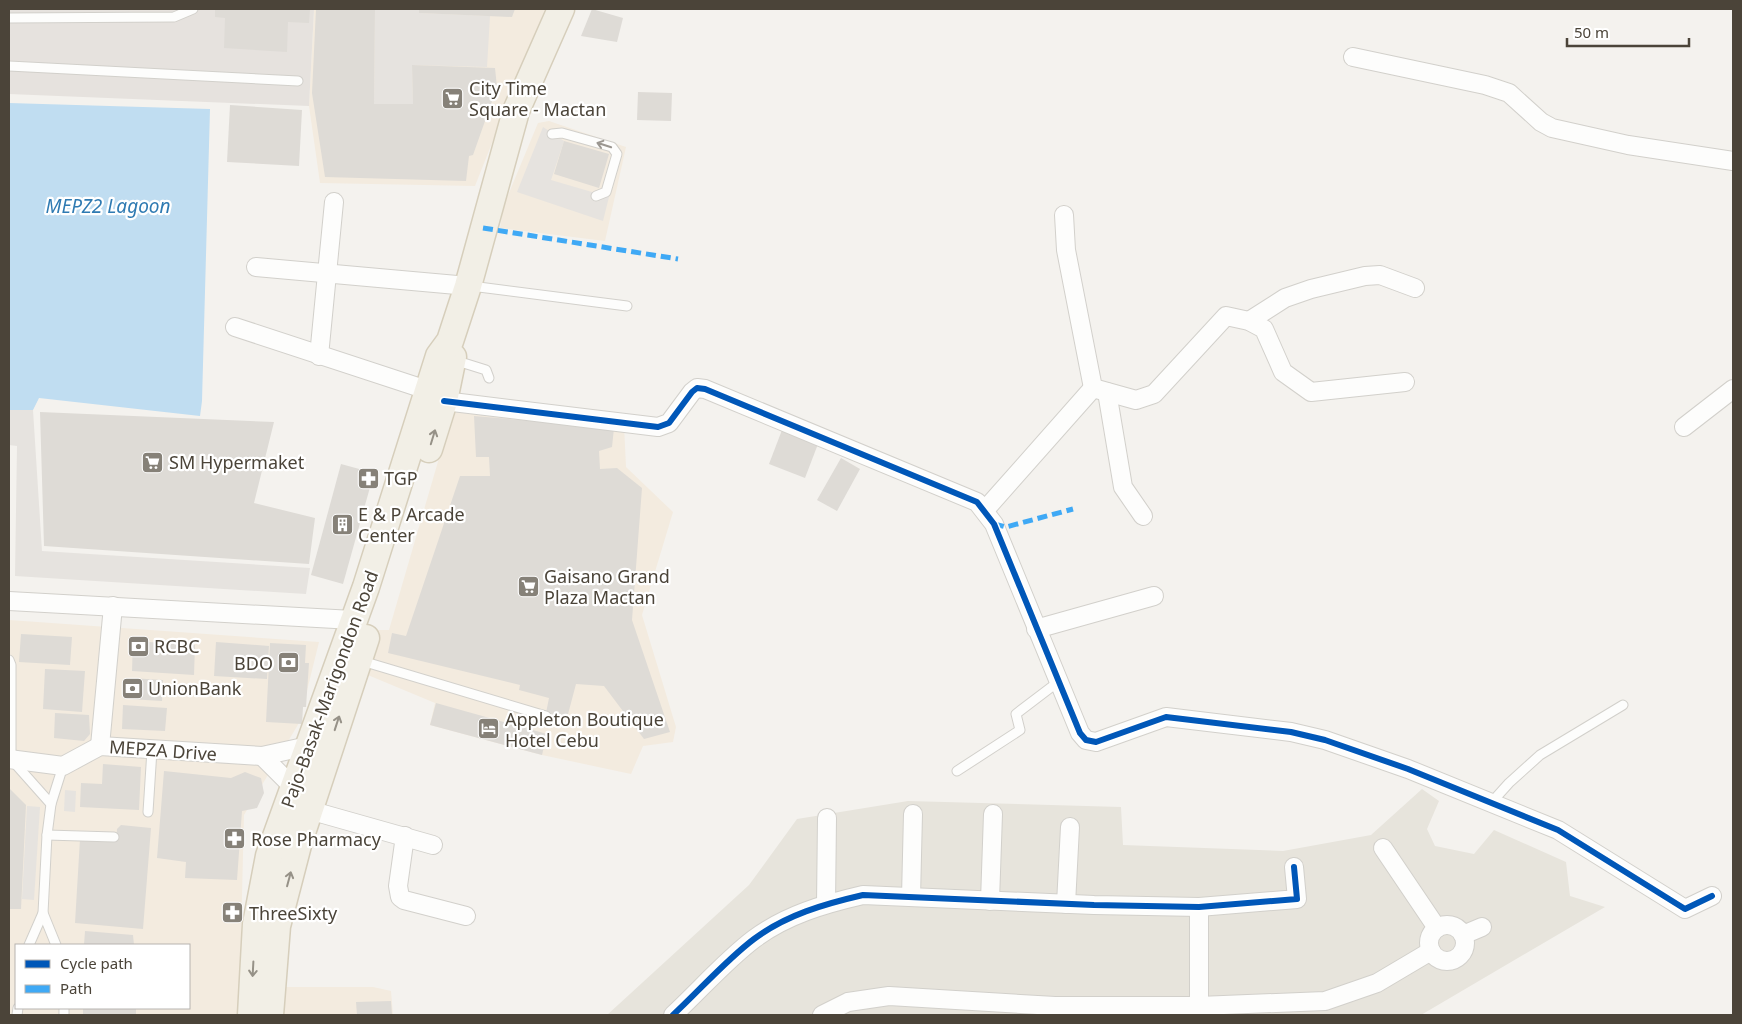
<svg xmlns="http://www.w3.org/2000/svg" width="1742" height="1024" viewBox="0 0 1742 1024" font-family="'Noto Sans',sans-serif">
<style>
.residential{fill:#e7e4dc}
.commercial{fill:#f3ebdf;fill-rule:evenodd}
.industrial{fill:#e6e2de}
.parking{fill:#e6e3df}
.water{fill:#c0ddf1}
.building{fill:#dedbd6}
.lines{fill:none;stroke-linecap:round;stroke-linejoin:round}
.lane-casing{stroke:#d2d0cb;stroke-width:11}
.street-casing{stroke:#d2d0cb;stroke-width:20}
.primary-casing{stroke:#d6cebb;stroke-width:29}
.lane{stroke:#fdfdfc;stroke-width:9}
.street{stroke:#fdfdfc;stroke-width:18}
.primary{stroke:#f2efe6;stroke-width:26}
.quiet{stroke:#3fa9f5;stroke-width:5;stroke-dasharray:10 5;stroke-linecap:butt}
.cycleway-casing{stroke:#fff;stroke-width:9}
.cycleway{stroke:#0057b8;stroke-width:6}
.oneway{stroke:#9b9791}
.oneway2{stroke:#969187}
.labels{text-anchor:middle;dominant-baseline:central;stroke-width:4.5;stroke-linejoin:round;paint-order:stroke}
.poi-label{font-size:18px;fill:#4b4439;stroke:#fff;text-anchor:start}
.street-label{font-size:18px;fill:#4b4439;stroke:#fff}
.water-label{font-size:19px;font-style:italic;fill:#2e7ab2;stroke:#fff}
</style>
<rect width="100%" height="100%" fill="#f4f2ee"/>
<polygon class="residential" points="1422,789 1439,801 1427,829 1435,846 1474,854 1494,830 1566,862 1570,896 1605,907 1421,1015 607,1015 749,885 797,819 908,801 1121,807 1123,845 1283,851 1371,835"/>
<g class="commercial">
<polygon points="314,9 545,9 475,186 320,183 309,106"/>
<polygon points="549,121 626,147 605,241 500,228 504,205 538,123"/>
<polygon points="453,410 624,425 626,467 673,512 642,615 676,727 673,742 643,746 631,774 542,755 430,725 435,703 363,673 378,630 389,630"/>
<path d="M 9,620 L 319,642 L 299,723 L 244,815 L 239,1015 L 9,1015 ZM 16,945 L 189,945 L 189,1008 L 16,1008 Z"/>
<polygon points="285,987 373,987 391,991 393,1015 284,1015"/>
</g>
<polygon class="industrial" points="9,9 314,9 309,106 9,94"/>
<g class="parking">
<polygon points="375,9 419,9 419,13 490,16 487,67 412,65 413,104 374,104"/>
<polygon points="543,127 564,141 551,180 609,197 603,221 517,192"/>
<polygon points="9,410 33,410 42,551 310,568 306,594 15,576 17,446 9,445"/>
<polygon points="65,790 76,791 75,812 64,811"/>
<polygon points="27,806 40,807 34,900 22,899"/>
</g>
<polygon class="water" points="9,103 210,109 202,401 200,416 39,398 33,410 9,410"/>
<g class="building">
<polygon points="215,9 310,9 309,23 288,22 287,52 224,48 225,18 215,17"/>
<polygon points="316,9 375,9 374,104 413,104 412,65 495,68 497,87 473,155 469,156 466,181 325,177 312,93"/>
<polygon points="419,9 515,9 512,17 419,13"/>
<polygon points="592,9 623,18 617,42 581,36"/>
<polygon points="638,92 672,93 671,121 637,120"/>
<polygon points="230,105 302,110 299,166 227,162"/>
<polygon points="564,141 609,154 599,188 554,174"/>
<polygon points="40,412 274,422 254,503 315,518 309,564 44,546"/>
<polygon points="474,416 614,428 612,447 599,451 600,469 617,468 642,488 632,620 670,732 644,739 604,686 576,684 567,718 546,713 549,698 519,690 520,685 388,653 392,633 406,636 460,476 490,476 489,457 476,457"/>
<polygon points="782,430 818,444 805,478 769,464"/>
<polygon points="841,458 860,469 837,511 817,500"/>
<polygon points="341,464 374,473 343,584 311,575"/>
<polygon points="21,634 72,637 70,665 19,662"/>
<polygon points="133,641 195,645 194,675 132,671"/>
<polygon points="216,642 269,646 267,679 214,676"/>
<polygon points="270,643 306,645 305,663 309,663 306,707 303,707 302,724 266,722"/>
<polygon points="45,669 85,671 82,712 43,709"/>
<polygon points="130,678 163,680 162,701 129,699"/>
<polygon points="436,703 547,734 542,755 430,725"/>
<polygon points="123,705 167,708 165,731 122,729"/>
<polygon points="55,713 89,715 90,734 84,741 54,738"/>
<polygon points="103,764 141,767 139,810 80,807 81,783 102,784"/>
<polygon points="164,771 231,778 245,772 261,778 264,793 257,808 242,811 237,880 185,878 186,862 157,858"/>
<polygon points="9,788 26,805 21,909 9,909"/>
<polygon points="121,825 151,828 143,929 75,923 80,839 116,842 117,829"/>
<polygon points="85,931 133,935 134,945 84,945"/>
<polygon points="391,1001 392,1015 357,1015 356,1002"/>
<rect x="83" y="1008" width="53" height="7"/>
</g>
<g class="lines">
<defs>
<g id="lane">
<polyline points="9,18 174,17 193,9"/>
<polyline points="9,66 298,81"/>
<polyline points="552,134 562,133 612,147 617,154 606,192 596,196"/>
<polyline points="471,286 627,306"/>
<polyline points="454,360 486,370 489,378"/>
<polyline points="9,660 11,665 11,759 51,804"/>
<polyline points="362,661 546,716"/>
<polyline points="957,771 1020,730 1016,714 1058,682"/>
<polyline points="1491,803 1509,783 1540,755 1623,705"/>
<polyline points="148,812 152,750"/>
<polyline points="47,835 114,837"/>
<polyline points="43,913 56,945"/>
<polyline points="29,945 43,913 47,835 51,804 63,766"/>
<polyline points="17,1015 18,1008"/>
<polyline points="64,1015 64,1008"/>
</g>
<g id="street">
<polyline points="1353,57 1485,85 1509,93 1541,122 1552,128 1628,145 1733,161"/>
<polyline points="1064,215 1066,250 1093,388 1136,400 1154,394 1226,316 1249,321 1264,329 1283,372 1311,392 1405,382"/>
<polyline points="256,267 468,286"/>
<polyline points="1249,321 1285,298 1311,289 1365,276 1380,275 1415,288"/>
<polyline points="235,327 427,390"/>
<polyline points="319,356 334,202"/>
<polyline points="1107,392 1123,487 1143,516"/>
<polyline points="444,401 658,427 669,423 692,392 697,388 705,389 977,502 994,524 1080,733 1086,740 1096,742 1166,717 1291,732 1325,740 1408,769 1558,830 1685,909 1712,896"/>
<polyline points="1684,427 1733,389"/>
<polyline points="985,510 1093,388"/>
<polyline points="9,601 353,620"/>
<polyline points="1036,629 1154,596"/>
<polyline points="100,746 113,606"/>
<polyline points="262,756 293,787"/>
<polyline points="9,759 63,766 100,746 262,756 308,746"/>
<polyline points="309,810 433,845"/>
<polyline points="405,836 398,886 400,897 404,900 466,916"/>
<polyline points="1383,848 1437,928"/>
<polyline points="911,897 913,814"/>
<polyline points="990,901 993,814"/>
<polyline points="826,904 827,818"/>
<polyline points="1066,904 1070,827"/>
<polyline points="1199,907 1199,1006"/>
<circle cx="1447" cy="943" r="18"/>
<polyline points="1463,935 1482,927"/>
<path d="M 673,1015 C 699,991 726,960 754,939 C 786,915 824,904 863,895 L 1094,905 L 1199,907 L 1297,899 L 1294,867"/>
<polyline points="822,1015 848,1002 889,996 1055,1006 1199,1006 1325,1001 1377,983 1431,951"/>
</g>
<g id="primary">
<polyline points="429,449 444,401 453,357"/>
<polyline points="251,1015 256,924 269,856 366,587 439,356 450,341 468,286 516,111 561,9"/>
<polyline points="270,1015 277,926 298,845 366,638"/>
</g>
</defs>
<use href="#lane" class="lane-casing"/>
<use href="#street" class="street-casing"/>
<use href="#primary" class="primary-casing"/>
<use href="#lane" class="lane"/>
<use href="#street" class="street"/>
<use href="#primary" class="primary"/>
<g class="quiet">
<polyline points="483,228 678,259"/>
<polyline points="994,524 1006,527 1073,509"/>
</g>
<defs>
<g id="cycleway">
<polyline points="444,401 658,427 669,423 692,392 697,388 705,389 977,502 994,524 1080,733 1086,740 1096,742 1166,717 1291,732 1325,740 1408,769 1558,830 1685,909 1712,896"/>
<path d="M 673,1015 C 699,991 726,960 754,939 C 786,915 824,904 863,895 L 1094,905 L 1199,907 L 1297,899 L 1294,867"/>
</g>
</defs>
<use href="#cycleway" class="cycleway-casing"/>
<use href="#cycleway" class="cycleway"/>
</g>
<defs><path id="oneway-shaft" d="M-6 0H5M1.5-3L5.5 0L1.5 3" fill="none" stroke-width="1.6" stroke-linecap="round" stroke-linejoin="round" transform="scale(1.25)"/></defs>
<use class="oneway" href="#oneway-shaft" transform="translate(604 145) rotate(-162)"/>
<g class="oneway2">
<use href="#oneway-shaft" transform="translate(433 437) rotate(-73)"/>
<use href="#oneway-shaft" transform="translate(337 723) rotate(-72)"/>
<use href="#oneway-shaft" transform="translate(289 879) rotate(-75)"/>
<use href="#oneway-shaft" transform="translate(253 969) rotate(93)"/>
</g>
<defs>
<symbol id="supermarket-square" viewBox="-11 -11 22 22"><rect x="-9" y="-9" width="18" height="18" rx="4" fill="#868178" stroke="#fff"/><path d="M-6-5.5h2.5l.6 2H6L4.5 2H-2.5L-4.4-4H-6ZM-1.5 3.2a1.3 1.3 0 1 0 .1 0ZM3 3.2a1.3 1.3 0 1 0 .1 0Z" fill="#fff"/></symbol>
<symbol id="pharmacy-square" viewBox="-11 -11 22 22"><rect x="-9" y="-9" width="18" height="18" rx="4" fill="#868178" stroke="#fff"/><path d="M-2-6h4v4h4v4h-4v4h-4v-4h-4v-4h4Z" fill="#fff"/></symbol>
<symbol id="building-square" viewBox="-11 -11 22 22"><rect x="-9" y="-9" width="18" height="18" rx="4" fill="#868178" stroke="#fff"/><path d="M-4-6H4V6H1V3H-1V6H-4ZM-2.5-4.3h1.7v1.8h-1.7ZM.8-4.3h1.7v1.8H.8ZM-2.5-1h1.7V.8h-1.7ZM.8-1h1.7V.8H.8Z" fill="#fff"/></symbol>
<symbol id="bank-square" viewBox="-11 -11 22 22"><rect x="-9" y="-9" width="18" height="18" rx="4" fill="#868178" stroke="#fff"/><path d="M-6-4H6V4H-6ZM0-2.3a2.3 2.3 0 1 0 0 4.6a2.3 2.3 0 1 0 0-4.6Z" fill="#fff"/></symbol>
<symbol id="hotel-square" viewBox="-11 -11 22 22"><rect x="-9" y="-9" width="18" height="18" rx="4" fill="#868178" stroke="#fff"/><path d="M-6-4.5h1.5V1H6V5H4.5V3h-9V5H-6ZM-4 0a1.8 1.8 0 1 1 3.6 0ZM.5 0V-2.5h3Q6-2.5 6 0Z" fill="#fff"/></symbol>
</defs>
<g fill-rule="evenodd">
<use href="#supermarket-square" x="440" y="86" width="25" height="25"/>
<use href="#supermarket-square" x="140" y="450" width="25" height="25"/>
<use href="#pharmacy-square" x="356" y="466" width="25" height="25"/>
<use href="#building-square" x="330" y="512" width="25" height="25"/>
<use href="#supermarket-square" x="516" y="574" width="25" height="25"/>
<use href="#bank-square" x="126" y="634" width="25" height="25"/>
<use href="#bank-square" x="276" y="650" width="25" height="25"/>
<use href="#bank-square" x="120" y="676" width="25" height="25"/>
<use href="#hotel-square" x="476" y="716" width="25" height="25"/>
<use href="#pharmacy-square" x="222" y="826" width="25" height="25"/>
<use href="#pharmacy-square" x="220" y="900" width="25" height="25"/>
</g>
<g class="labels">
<g class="poi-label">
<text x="469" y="88">City Time<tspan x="469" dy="21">Square - Mactan</tspan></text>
<text x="169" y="462">SM Hypermaket</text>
<text x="384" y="478">TGP</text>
<text x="358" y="514">E &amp; P Arcade<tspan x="358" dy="21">Center</tspan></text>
<text x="544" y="576">Gaisano Grand<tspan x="544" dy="21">Plaza Mactan</tspan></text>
<text x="154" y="646">RCBC</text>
<text x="273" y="663" text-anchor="end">BDO</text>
<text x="148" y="688">UnionBank</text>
<text x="505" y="719">Appleton Boutique<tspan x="505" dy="21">Hotel Cebu</tspan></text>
<text x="251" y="839">Rose Pharmacy</text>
<text x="249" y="913">ThreeSixty</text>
</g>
<g class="street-label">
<text transform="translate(329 689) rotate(-70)">Pajo-Basak-Marigondon Road</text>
<text transform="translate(163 750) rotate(4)">MEPZA Drive</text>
</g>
<g class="water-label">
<text x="108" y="206">MEPZ2 Lagoon</text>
</g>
</g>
<rect width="1742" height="1024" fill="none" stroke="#4b4439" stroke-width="20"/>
<rect x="15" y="944" width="175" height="65" fill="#ffffff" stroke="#b7b4b0"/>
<rect x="25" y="960" width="25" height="8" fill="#0057b8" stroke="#b7b4b0"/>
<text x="60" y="969" font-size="15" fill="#4b4439">Cycle path</text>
<rect x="25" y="985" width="25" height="8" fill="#3fa9f5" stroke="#b7b4b0"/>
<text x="60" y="994" font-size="15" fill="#4b4439">Path</text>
<path d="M1567 38v8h122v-8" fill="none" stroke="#4b4439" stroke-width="2.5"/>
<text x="1574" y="38" font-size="15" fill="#4b4439" stroke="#ffffff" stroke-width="4" paint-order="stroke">50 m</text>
</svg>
